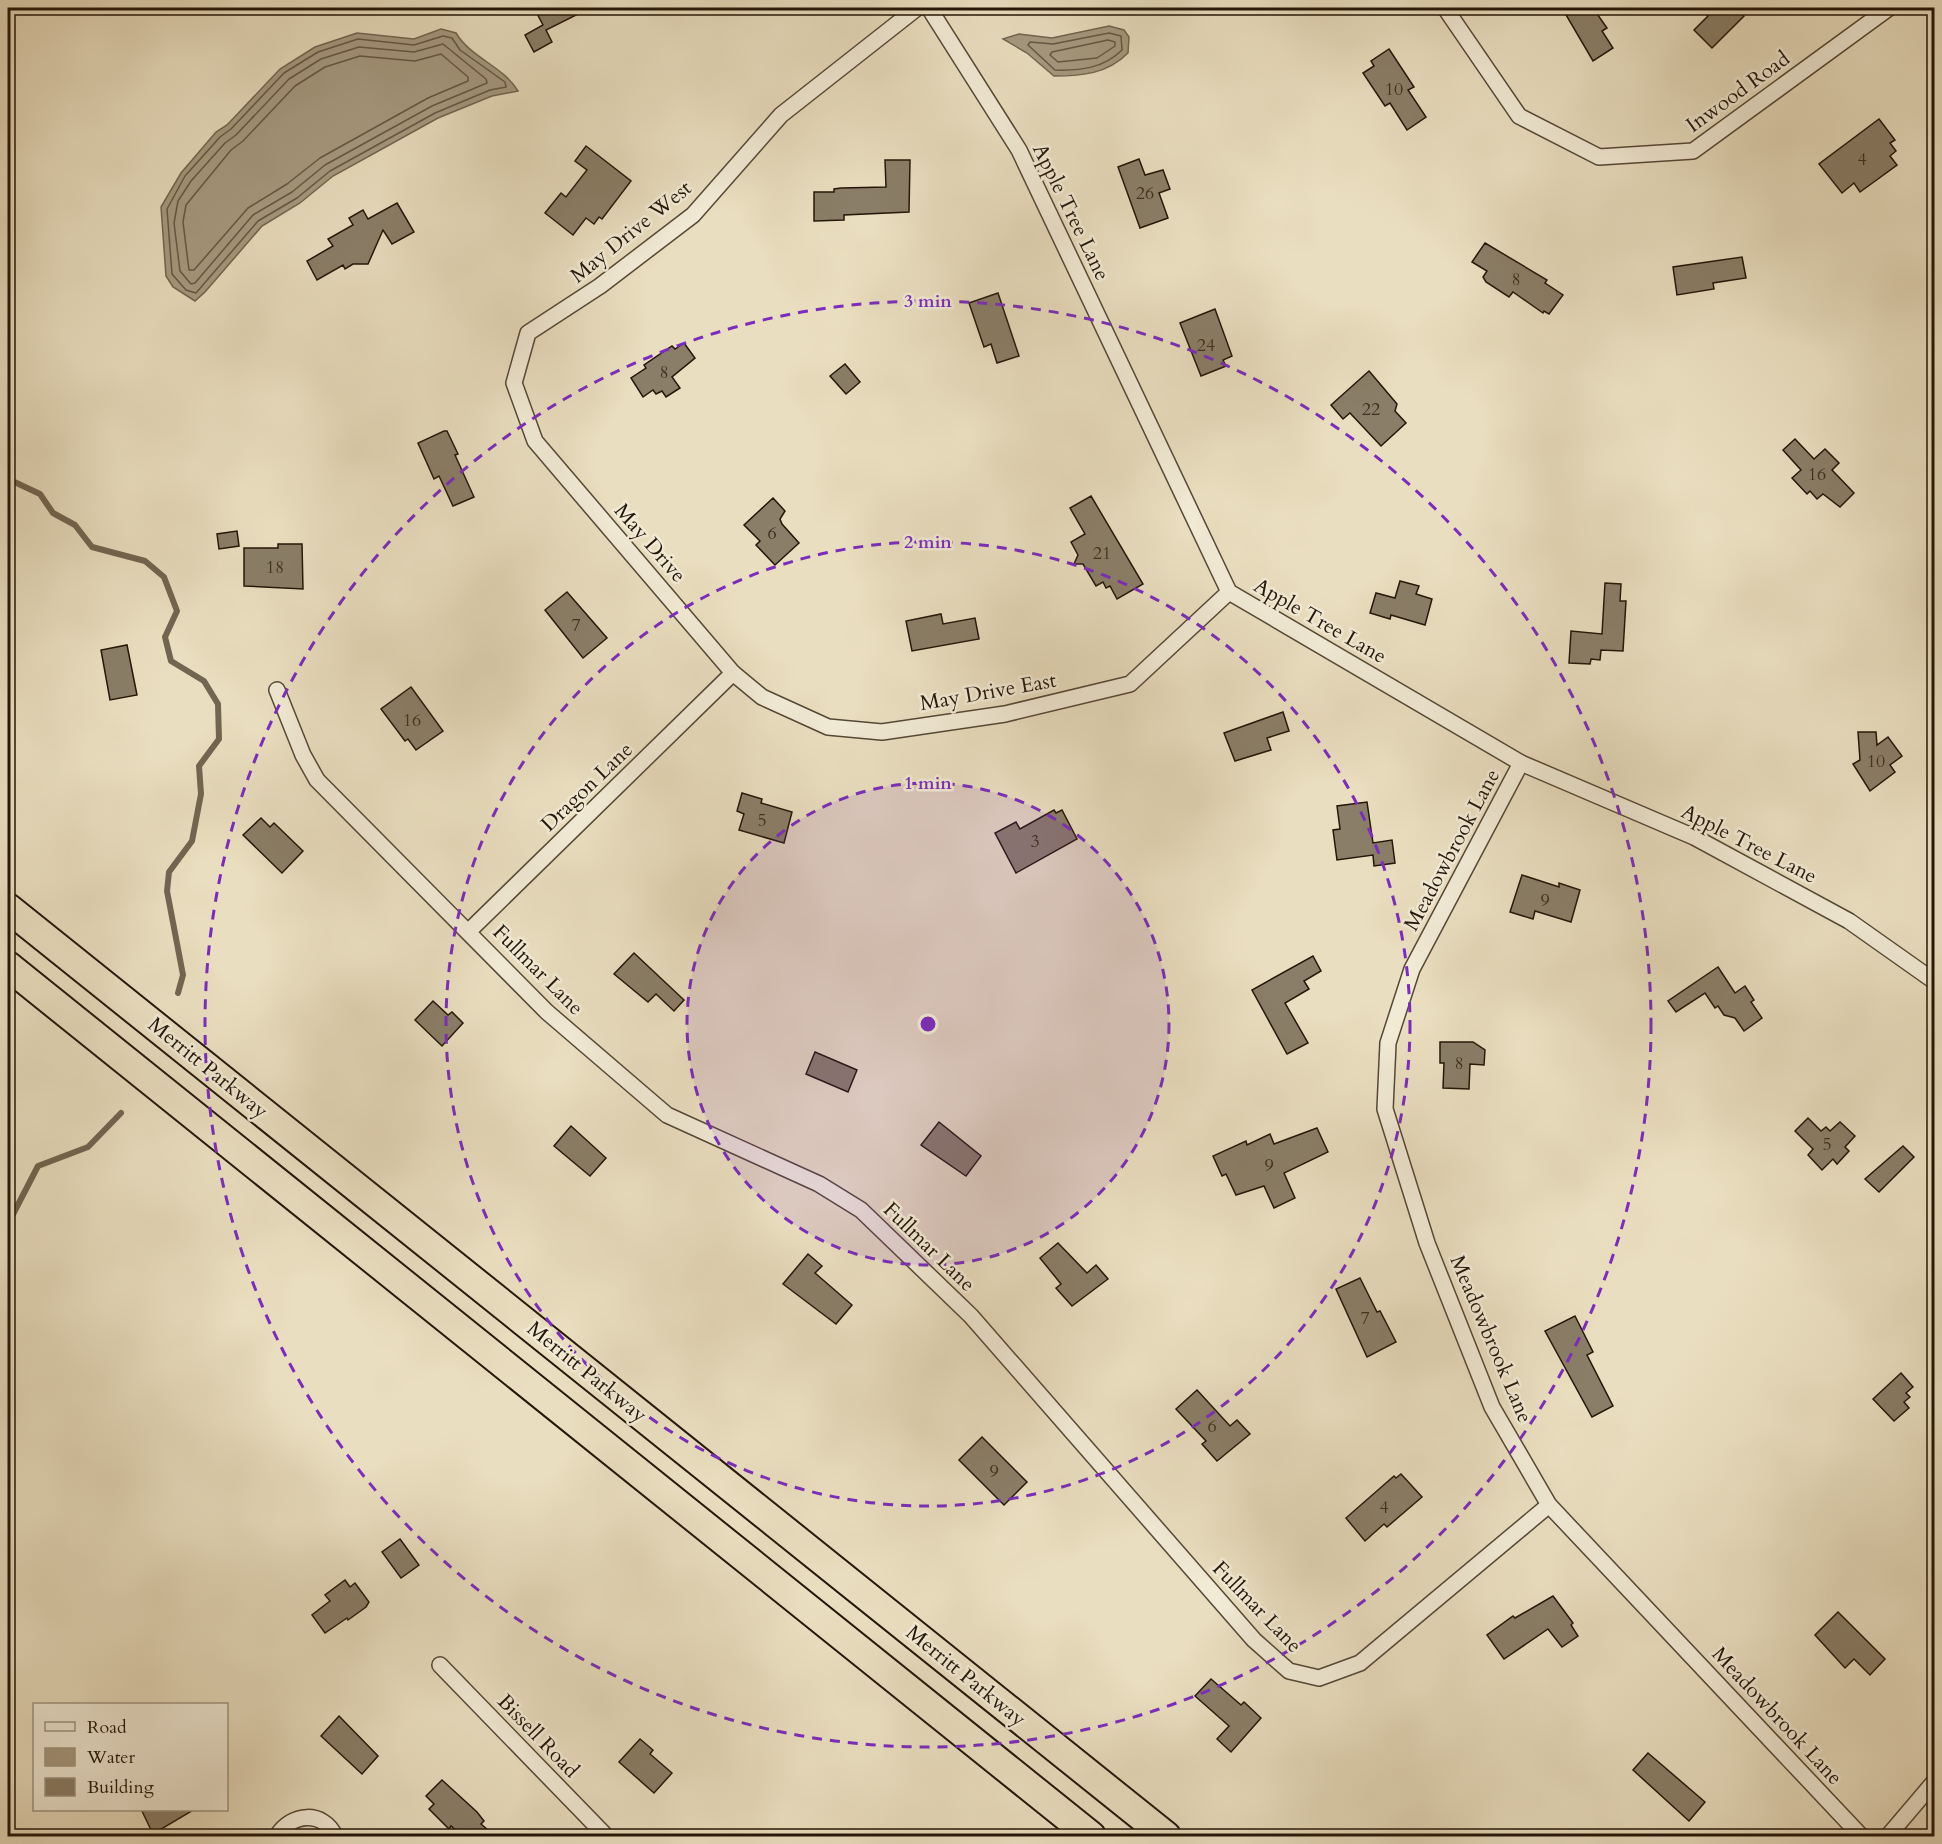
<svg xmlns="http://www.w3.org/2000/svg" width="1942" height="1844" viewBox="0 0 1942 1844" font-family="Cardo,serif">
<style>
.water{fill:#a69a81;stroke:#726551;stroke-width:1.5}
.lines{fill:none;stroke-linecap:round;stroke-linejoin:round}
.shore{stroke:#655845;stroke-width:1.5}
.stream{stroke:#726551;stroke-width:6}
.building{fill:#8a7e68;stroke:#241609;stroke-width:1.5}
.minor-casing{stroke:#554836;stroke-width:18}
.motorway-casing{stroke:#241609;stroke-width:32}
.minor{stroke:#f1ead5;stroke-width:15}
.motorway{stroke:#e9debf;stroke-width:28}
.ring{fill:none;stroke:#7b2cbf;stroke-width:3;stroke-dasharray:10 8}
.labels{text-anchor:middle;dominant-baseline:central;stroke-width:5;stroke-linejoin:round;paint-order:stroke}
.number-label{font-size:18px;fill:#3e3021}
.street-label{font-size:21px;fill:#241609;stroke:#f1ead5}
.centre{fill:#7b2cbf;stroke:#f1ead5;stroke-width:3}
.ring-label{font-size:18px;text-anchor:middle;font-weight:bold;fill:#7b2cbf;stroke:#f1ead5;stroke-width:5;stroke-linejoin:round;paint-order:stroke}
</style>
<rect width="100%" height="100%" fill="#e9debf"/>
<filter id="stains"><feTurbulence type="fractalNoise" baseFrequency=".00333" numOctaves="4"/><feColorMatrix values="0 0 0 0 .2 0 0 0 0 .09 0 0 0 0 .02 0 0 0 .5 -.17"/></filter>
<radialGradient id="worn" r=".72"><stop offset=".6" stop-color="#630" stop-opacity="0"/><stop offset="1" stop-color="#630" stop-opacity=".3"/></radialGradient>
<g class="water">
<path d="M 1109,26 L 1124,30 L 1129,37 L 1128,53 C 1107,74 1082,76 1054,76 L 1027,53 L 1003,39 L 1019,34 L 1052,38 Z"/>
<path d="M 441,29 L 456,33 C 471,58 503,66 518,91 L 492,96 L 438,118 L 333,176 L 300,203 L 262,226 L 205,292 L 195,301 L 173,287 L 166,276 L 161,207 L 181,173 L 216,132 L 227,125 L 280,69 L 315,47 L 357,33 L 414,39 Z"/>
</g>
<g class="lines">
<g class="shore">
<path d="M 1109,33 L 1121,36 L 1122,50 C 1104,68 1080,71 1055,70 L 1028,45 L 1030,42 L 1053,44 Z"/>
<polygon points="443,36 452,38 460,50 505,82 506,87 490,90 435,113 330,171 297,198 258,221 196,293 186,290 172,274 167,209 185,176 220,137 231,129 284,73 318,52 358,39 414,45"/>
<polygon points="1108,40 1115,42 1115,46 1097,58 1058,62 1050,55 1052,52"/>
<polygon points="443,44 486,79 487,83 432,106 325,165 292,192 253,215 195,283 191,284 180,271 174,223 178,201 191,181 225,143 236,135 289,79 321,59 359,47 414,52"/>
<polygon points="441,54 468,77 468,81 428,98 320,158 287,184 248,208 194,270 189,270 183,222 186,205 231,150 243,141 295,86 325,67 360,56 415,61"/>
</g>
<g class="stream">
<polyline points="8,479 40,494 53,513 75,525 92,547 145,561 164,577 177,611 165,637 171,661 204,681 218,704 219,739 199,766 201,794 192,841 169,872 167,891 183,975 178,993"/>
<polyline points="8,1224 38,1166 88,1147 121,1113"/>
</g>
</g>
<g class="building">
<polygon points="534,8 590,8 546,30 552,42 534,52 525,35 543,25"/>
<polygon points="1562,8 1593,8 1607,28 1602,31 1613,48 1593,61"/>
<polygon points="1698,8 1734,8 1744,16 1712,48 1694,30 1708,16"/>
<polygon points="1389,49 1414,87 1408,90 1426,117 1407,130 1390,103 1385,106 1363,73 1374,66 1371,61"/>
<polygon points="1879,119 1895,140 1890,143 1896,151 1890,156 1897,165 1860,192 1854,183 1842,193 1819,164"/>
<polygon points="586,146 631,181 602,219 599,217 594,224 586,218 573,235 545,213 561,193 566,197 587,170 575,161"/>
<polygon points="1139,159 1145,175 1163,170 1170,189 1159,193 1168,218 1140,228 1118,167"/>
<polygon points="885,160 910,160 909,212 844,215 844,220 814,221 814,192 834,192 834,189 841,188 886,187"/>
<polygon points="397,203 414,232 392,244 383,230 368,264 353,264 345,269 343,265 317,280 307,261 333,246 328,239 353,225 349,218 363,210 368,219"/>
<polygon points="1485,243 1547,280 1545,283 1563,295 1549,314 1544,311 1543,313 1513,292 1509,297 1486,282 1483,277 1487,271 1472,262"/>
<polygon points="1742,257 1746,278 1713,283 1714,289 1677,295 1673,267"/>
<polygon points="998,293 1019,356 997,363 991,344 984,347 969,303"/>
<polygon points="1215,309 1232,356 1223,360 1226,366 1201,376 1180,323"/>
<polygon points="684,343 695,358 672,377 680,388 666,397 662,391 656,394 653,390 643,397 631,378 646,368 644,365 672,346 675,349"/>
<polygon points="845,364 860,382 846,394 830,376"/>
<polygon points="1369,371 1397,404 1395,411 1406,423 1381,446 1350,413 1343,419 1331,405"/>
<polygon points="444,431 447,431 458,454 455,455 474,497 453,506 439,476 434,479 418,443"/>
<polygon points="1795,439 1814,459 1825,449 1839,463 1832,470 1854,493 1840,507 1823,494 1817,499 1810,491 1807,494 1792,478 1801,470 1783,450"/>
<polygon points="1091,496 1143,584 1117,599 1110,586 1106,588 1103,582 1096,586 1083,564 1074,564 1078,555 1071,542 1085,534 1070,508"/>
<polygon points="773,498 785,511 780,519 782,524 799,543 775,565 756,545 760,541 744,525"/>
<polygon points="237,531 239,546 219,549 217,534"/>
<polygon points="278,544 302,544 303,589 244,586 244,548 278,548"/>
<polygon points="1400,581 1419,586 1416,594 1432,599 1425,625 1391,615 1390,619 1370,613 1376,593 1395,598"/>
<polygon points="1605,583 1621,584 1620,601 1626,601 1623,651 1601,650 1600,660 1591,659 1590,664 1569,663 1571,631 1602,634"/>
<polygon points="567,592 607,638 583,658 545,610"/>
<polygon points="941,614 943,624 975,618 979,639 912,651 906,621"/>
<polygon points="127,645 137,695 110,700 101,650"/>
<polygon points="411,687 443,731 416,750 408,739 405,741 381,709"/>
<polygon points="1283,712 1289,731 1267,738 1271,750 1235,761 1224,733"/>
<polygon points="1858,732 1876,732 1877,745 1888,737 1902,756 1890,765 1895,772 1870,791 1853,764 1860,760"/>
<polygon points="742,793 762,799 761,803 792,812 784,843 739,830 744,814 737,811"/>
<polygon points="1367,802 1373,843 1392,840 1395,863 1374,866 1373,855 1337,860 1333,830 1340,829 1337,806"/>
<polygon points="1054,810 1056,813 1062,810 1077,839 1016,873 995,833 1016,822 1020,829"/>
<polygon points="261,818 270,827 274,823 303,851 282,873 243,835"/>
<polygon points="1522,875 1559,887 1559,883 1580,890 1571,922 1535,911 1533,919 1510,912"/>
<polygon points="634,953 684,1000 674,1011 656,994 648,1002 614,974"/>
<polygon points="1313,956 1321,971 1304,981 1309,989 1285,1003 1308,1043 1287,1054 1252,990"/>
<polygon points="1718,967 1735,993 1745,986 1754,1000 1751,1002 1762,1018 1744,1031 1735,1018 1724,1015 1718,1006 1715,1008 1705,993 1676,1012 1668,1001"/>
<polygon points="433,1001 448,1015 452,1012 463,1023 442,1046 415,1020"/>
<polygon points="1440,1042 1473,1042 1485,1050 1484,1065 1470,1064 1469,1089 1443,1088 1444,1063 1440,1063"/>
<polygon points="815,1052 857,1070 848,1092 806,1074"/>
<polygon points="1808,1118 1821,1131 1826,1127 1830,1131 1840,1122 1855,1136 1845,1147 1849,1151 1837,1164 1833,1159 1822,1170 1808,1155 1813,1149 1795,1131"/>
<polygon points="939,1122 981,1156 966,1176 921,1145"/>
<polygon points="571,1126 606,1158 590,1176 554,1146"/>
<polygon points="1317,1128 1328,1152 1284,1173 1295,1198 1274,1208 1264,1186 1236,1195 1226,1174 1222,1176 1213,1156 1246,1141 1247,1145 1270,1134 1274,1144"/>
<polygon points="1903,1146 1914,1157 1879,1192 1865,1179"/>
<polygon points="1058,1243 1087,1273 1096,1265 1108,1279 1072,1306 1056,1288 1061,1284 1040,1258"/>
<polygon points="808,1254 822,1266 815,1273 852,1305 836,1324 783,1284"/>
<polygon points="1360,1278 1377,1312 1380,1311 1396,1342 1367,1357 1336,1289"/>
<polygon points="1575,1316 1593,1352 1587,1355 1613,1406 1592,1417 1545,1331"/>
<polygon points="1901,1373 1913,1387 1906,1393 1910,1397 1904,1402 1909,1408 1894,1421 1873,1399"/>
<polygon points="1197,1390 1230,1426 1237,1420 1250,1434 1217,1461 1202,1444 1206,1441 1176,1409"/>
<polygon points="982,1437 1027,1482 1004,1505 959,1460"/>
<polygon points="1401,1474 1422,1497 1387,1527 1384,1524 1365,1541 1346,1518 1394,1476 1396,1478"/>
<polygon points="400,1539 419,1565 401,1578 382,1552"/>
<polygon points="345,1580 350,1587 355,1583 369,1602 366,1607 348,1620 347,1618 325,1633 312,1615 330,1601 325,1595"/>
<polygon points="1553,1596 1573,1623 1571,1625 1578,1636 1562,1647 1548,1629 1504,1659 1487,1635 1513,1616 1515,1618"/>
<polygon points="1838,1612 1885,1659 1870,1675 1854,1659 1845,1668 1815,1635"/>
<polygon points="1211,1679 1241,1705 1244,1702 1261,1718 1231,1752 1217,1739 1229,1726 1195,1696"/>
<polygon points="339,1716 378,1756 362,1774 321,1736"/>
<polygon points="640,1739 653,1750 650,1754 672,1773 654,1793 619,1762"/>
<polygon points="1648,1753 1705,1802 1689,1821 1633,1770"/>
<polygon points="442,1780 477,1812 484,1821 481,1824 495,1836 462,1836 451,1826 449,1829 429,1809 434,1804 426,1796"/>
<polygon points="141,1809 195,1809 153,1834"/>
</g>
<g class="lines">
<defs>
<g id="minor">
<polyline points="917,8 781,115 693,215 600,286 528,333 514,383 535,441 733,673 762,697 828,727 882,732 1005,714 1130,684 1229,592"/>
<polyline points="929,8 1019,150 1229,592 1521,763 1694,837 1849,921 1934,981"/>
<polyline points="1445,8 1519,116 1599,157 1693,151 1889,8"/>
<polyline points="277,690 303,755 317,780 547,1012 667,1115 819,1184 861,1210 971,1316 1254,1640 1289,1671 1319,1678 1360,1663 1549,1505"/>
<polyline points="1521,763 1412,969 1388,1043 1385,1109 1427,1243 1492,1407 1549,1505 1861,1836"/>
<polyline points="469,931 733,673"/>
<polyline points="440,1665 606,1836"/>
<path d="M 277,1836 C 291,1813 323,1810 335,1836"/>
<polyline points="1888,1836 1934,1782"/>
</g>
<g id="motorway">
<polyline points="8,908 1166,1836"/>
<polyline points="8,966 1091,1836"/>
</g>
</defs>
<use href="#minor" class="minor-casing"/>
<use href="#motorway" class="motorway-casing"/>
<use href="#minor" class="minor"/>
<use href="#motorway" class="motorway"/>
</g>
<circle cx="928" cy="1024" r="241" fill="#7b2cbf" fill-opacity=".12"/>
<g class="ring">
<circle cx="928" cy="1024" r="241"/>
<circle cx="928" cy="1024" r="482"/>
<circle cx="928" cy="1024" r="723"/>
</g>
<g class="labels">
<g class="number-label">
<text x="1394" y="89">10</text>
<text x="1862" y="159">4</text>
<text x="1145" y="193">26</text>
<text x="1516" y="279">8</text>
<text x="1206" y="345">24</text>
<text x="664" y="372">8</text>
<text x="1371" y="409">22</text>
<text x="1817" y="474">16</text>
<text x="772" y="533">6</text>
<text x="1102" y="553">21</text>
<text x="275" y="567">18</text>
<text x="576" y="625">7</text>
<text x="412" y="720">16</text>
<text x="1876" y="761">10</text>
<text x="762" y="820">5</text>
<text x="1035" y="841">3</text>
<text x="1545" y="900">9</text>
<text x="1459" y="1063">8</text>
<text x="1827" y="1144">5</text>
<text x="1269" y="1165">9</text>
<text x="1365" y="1318">7</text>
<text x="1212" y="1426">6</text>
<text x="994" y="1471">9</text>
<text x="1384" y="1507">4</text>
</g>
<g class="street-label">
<text transform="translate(1738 92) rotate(-36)">Inwood Road</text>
<text transform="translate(1071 212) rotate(64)">Apple Tree Lane</text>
<text transform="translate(631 232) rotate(-39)">May Drive West</text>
<text transform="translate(650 543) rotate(49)">May Drive</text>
<text transform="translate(1320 621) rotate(30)">Apple Tree Lane</text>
<text transform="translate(988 692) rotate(-10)">May Drive East</text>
<text transform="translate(587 787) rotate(-44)">Dragon Lane</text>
<text transform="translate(1749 844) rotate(27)">Apple Tree Lane</text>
<text transform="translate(1452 850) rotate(-62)">Meadowbrook Lane</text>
<text transform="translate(538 970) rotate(45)">Fullmar Lane</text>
<text transform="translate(208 1068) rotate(39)">Merritt Parkway</text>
<text transform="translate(929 1247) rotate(44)">Fullmar Lane</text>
<text transform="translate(1491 1339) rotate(67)">Meadowbrook Lane</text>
<text transform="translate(587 1372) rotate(39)">Merritt Parkway</text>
<text transform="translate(1257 1607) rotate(46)">Fullmar Lane</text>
<text transform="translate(966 1676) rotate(39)">Merritt Parkway</text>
<text transform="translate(1777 1716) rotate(47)">Meadowbrook Lane</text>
<text transform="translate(538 1736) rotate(46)">Bissell Road</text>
</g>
</g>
<circle cx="928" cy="1024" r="9" class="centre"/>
<g class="ring-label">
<text x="928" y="307">3 min</text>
<text x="928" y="548">2 min</text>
<text x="928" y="789">1 min</text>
</g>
<rect width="1942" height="1844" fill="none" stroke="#e9debf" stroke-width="30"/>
<rect x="9" y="9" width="1924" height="1826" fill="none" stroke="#241609" stroke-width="3"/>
<rect x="15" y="15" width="1912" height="1814" fill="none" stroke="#241609" stroke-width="1.5"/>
<rect x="33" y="1703" width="195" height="108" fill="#f1ead5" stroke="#9f9583" stroke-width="1.5"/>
<rect x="45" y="1722" width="30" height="9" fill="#f1ead5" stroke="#9f9583" stroke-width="1.5"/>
<text x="87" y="1733" font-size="18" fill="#241609">Road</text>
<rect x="45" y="1748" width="30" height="18" fill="#a69a81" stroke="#9f9583" stroke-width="1.5"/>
<text x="87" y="1763" font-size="18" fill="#241609">Water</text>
<rect x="45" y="1778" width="30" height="18" fill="#8a7e68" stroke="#9f9583" stroke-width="1.5"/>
<text x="87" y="1793" font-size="18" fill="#241609">Building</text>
<rect width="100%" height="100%" filter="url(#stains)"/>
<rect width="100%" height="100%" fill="url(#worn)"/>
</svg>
